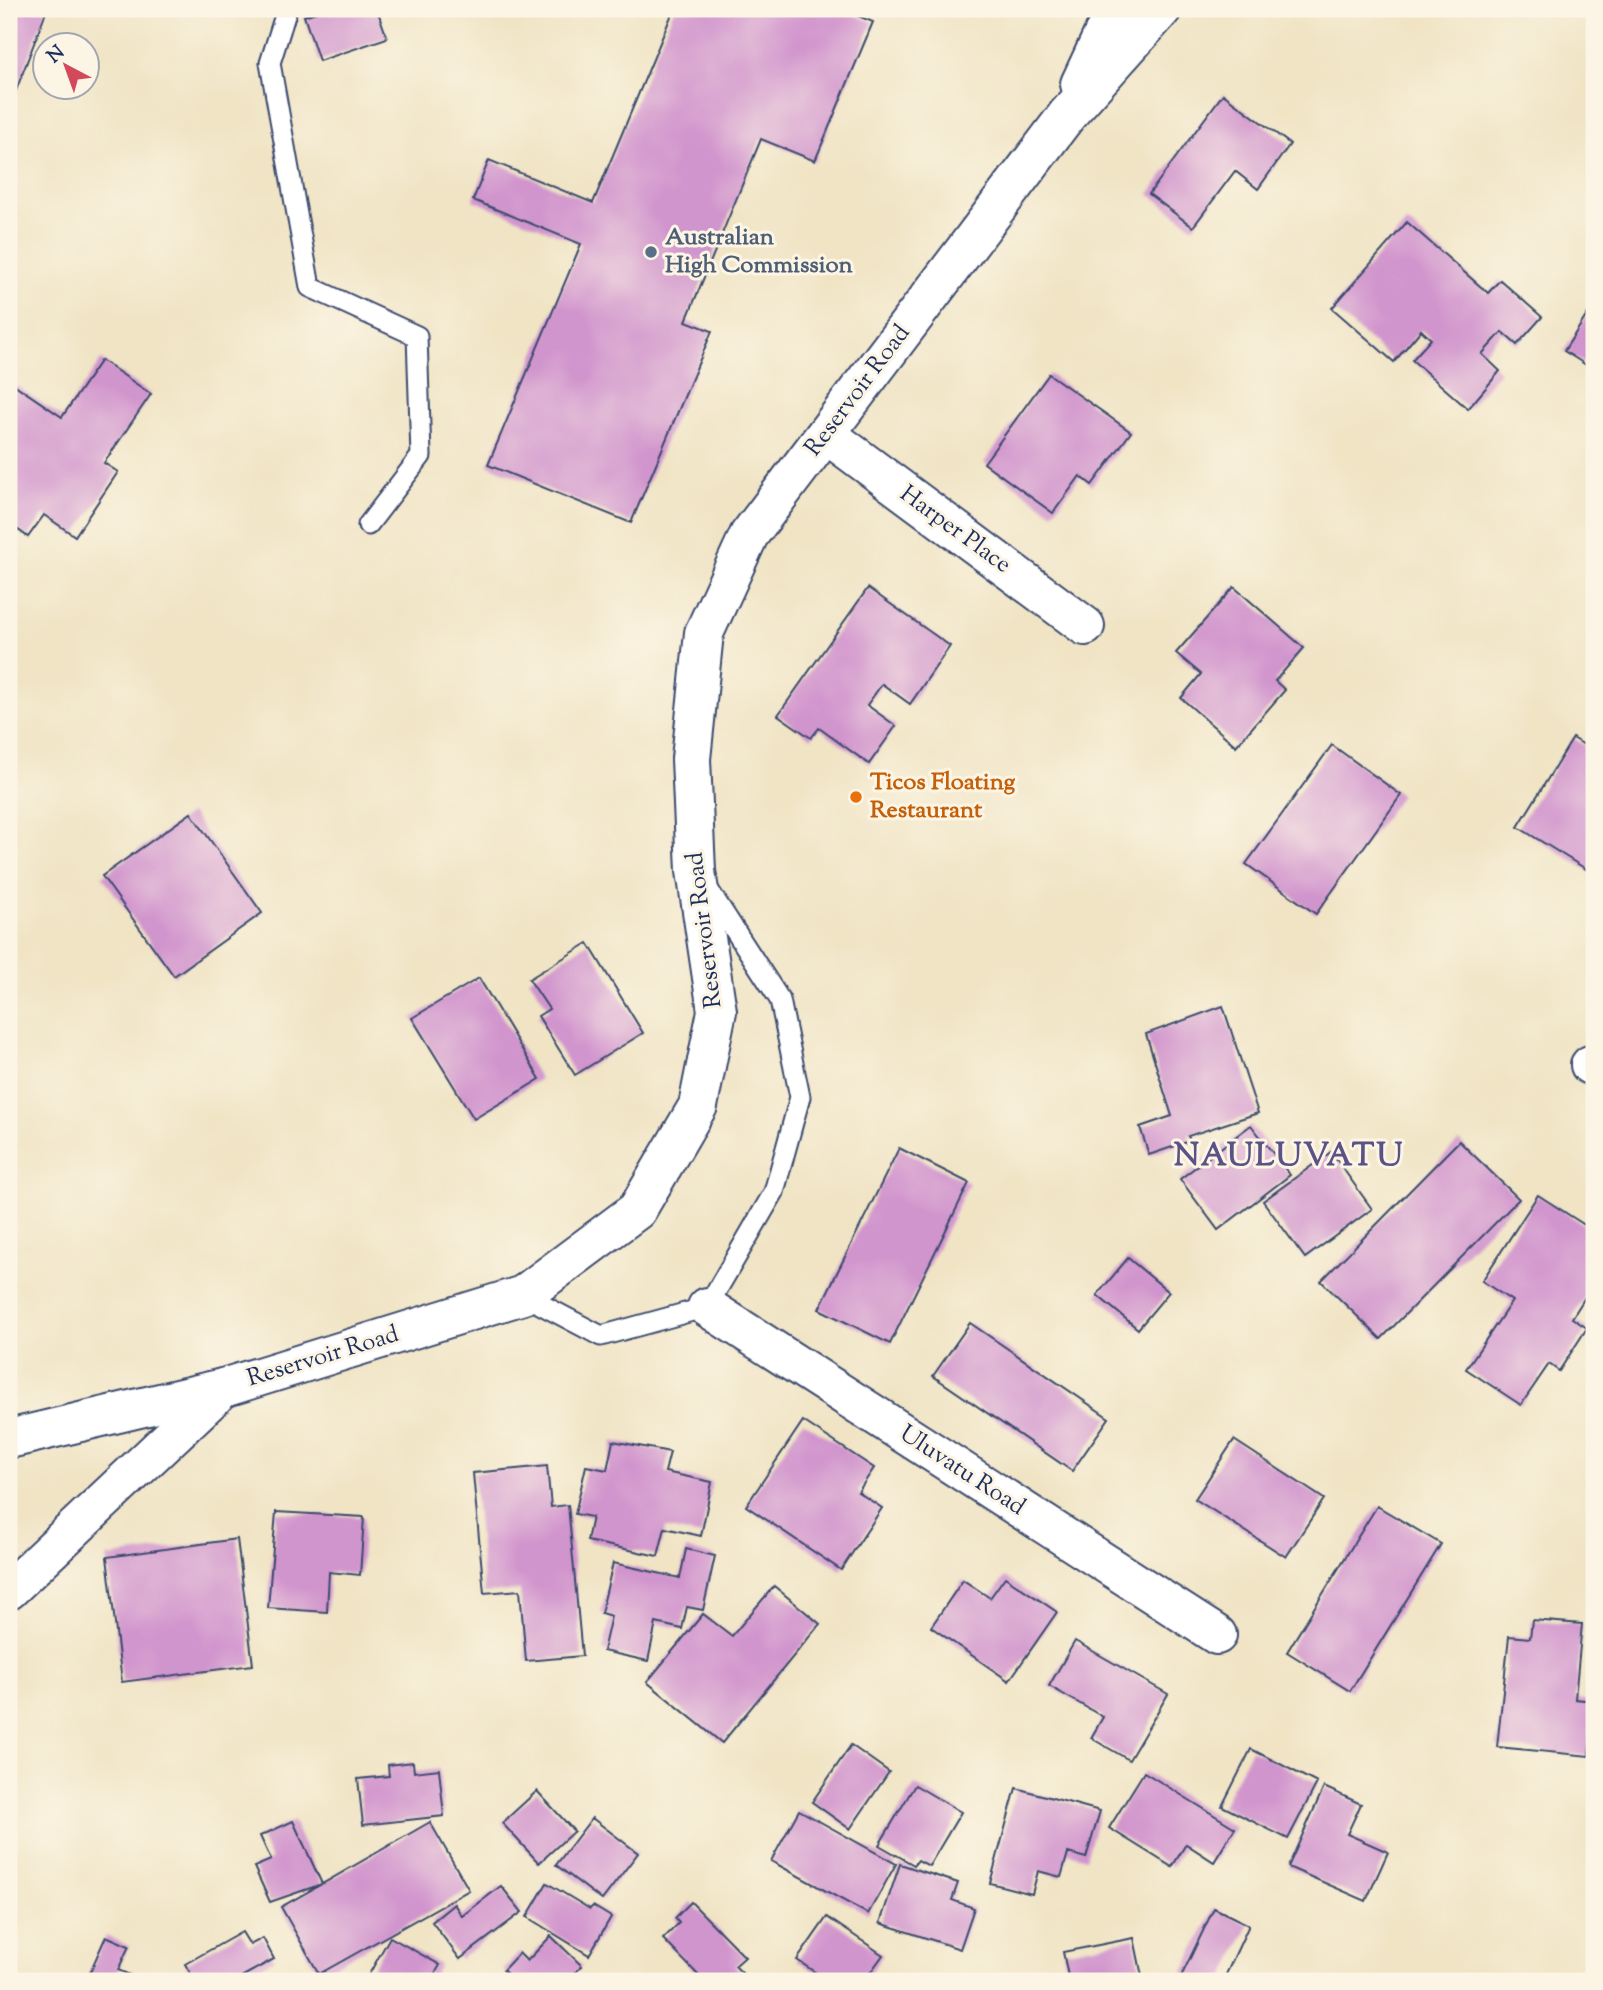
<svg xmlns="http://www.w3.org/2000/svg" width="1603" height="1990" viewBox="0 0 1603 1990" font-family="'Sorts Mill Goudy',serif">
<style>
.building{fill:#d195cd}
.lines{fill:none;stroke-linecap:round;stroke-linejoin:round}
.lane-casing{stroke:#3b4a6d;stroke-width:23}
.street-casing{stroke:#3b4a6d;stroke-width:42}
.highway-casing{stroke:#3b4a6d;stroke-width:42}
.lane{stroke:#fff;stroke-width:19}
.street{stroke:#fff;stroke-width:38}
.highway{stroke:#fff;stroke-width:38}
.service-dot{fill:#5c6f8a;stroke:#fcf5e5;stroke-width:2.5}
.food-dot{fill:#e8710a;stroke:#fcf5e5;stroke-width:2.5}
.labels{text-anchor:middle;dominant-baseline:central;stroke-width:6;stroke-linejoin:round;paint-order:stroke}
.service-label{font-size:24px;font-weight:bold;fill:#4e5e75;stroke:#fcf5e5;text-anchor:start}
.street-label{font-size:24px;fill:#1b2f5e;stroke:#fcf5e5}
.food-label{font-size:24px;font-weight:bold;fill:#c56008;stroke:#fcf5e5;text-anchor:start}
.district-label{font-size:32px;font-weight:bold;letter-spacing:2px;fill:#5b5385;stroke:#fcf5e5}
</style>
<rect width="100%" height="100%" fill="#fcf5e5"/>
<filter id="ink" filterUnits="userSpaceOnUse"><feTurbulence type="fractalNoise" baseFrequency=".0143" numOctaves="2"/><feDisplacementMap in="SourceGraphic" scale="14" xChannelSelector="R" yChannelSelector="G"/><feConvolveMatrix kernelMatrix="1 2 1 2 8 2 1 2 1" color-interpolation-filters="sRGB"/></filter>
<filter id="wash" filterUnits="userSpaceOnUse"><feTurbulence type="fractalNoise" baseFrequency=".00686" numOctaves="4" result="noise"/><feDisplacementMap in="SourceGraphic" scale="28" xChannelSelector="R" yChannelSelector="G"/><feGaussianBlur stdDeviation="1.57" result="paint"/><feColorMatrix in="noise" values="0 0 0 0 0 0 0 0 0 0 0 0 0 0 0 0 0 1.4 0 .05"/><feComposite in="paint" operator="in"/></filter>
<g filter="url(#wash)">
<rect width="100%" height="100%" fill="#f0e4c5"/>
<g id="blocks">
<g class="building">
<polygon points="9,9 47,9 9,109"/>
<polygon points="325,9 377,9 387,38 319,61 304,16"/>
<polygon points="674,9 841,9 873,22 815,161 761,139 686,321 712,331 631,523 488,465 581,244 473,200 489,160 593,203"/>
<polygon points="1223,94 1290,144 1258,189 1235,171 1193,227 1149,194"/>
<polygon points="1407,222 1488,293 1500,280 1542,317 1517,345 1502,332 1482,354 1500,371 1468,409 1412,360 1431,339 1421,330 1394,362 1332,308"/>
<polygon points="1594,304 1594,370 1564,351"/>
<polygon points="101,360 151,394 104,463 118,472 75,536 44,515 28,537 9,523 9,381 62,417"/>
<polygon points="1049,374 1131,432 1092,485 1080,476 1053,513 984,463"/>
<polygon points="1234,587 1304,648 1275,681 1285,690 1236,746 1181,698 1201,674 1176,653"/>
<polygon points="868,588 950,646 910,704 882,684 867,705 896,726 869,764 819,728 811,738 778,715"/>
<polygon points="1573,738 1594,751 1594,874 1518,827"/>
<polygon points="1332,745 1401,795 1316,914 1246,864"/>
<polygon points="191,813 262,913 174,976 102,876"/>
<polygon points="588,943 643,1033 575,1075 538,1016 549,1009 529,979"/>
<polygon points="479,978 540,1079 474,1119 412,1018"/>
<polygon points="1223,1006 1258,1113 1188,1136 1190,1141 1149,1155 1140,1127 1172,1116 1146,1034"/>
<polygon points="1251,1125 1290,1175 1218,1230 1180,1179"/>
<polygon points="1459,1141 1519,1199 1381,1339 1321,1281"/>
<polygon points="899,1148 969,1183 890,1344 819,1309"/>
<polygon points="1331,1152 1372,1209 1305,1258 1263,1201"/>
<polygon points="1538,1195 1594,1231 1594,1283 1572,1318 1587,1328 1559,1371 1549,1364 1521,1405 1466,1369 1512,1301 1482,1281"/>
<polygon points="1128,1258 1169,1292 1138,1329 1097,1295"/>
<polygon points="970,1323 1109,1418 1072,1471 933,1376"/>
<polygon points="803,1421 874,1468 858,1492 882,1508 841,1570 746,1506"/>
<polygon points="1234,1440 1324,1499 1286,1557 1195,1499"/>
<polygon points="613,1441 670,1452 665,1472 712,1482 701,1536 665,1528 658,1556 587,1541 592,1517 575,1514 586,1466 607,1470"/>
<polygon points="547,1466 551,1507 568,1505 582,1656 526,1661 520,1590 484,1593 473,1473"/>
<polygon points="1377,1506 1441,1544 1350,1691 1287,1652"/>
<polygon points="276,1512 364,1517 360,1575 329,1572 327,1612 268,1608"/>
<polygon points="237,1539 253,1665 122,1682 107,1557"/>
<polygon points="686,1549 715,1556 703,1610 687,1607 682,1629 656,1623 648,1661 603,1651 611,1616 601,1613 613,1563 680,1578"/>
<polygon points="1005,1577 1057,1612 1009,1681 931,1627 963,1580 990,1598"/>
<polygon points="774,1586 820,1624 722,1743 647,1682 703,1614 732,1636"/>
<polygon points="1532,1620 1582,1624 1575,1699 1594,1701 1589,1756 1497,1747 1509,1636 1530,1638"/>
<polygon points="1075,1641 1168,1694 1129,1760 1091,1738 1103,1717 1049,1686"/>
<polygon points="851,1745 889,1772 850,1829 812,1802"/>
<polygon points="1251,1749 1317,1783 1288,1839 1222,1806"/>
<polygon points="413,1762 414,1772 439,1769 444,1816 363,1825 358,1779 389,1776 388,1765"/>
<polygon points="1144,1772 1235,1828 1214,1862 1186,1844 1172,1867 1109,1828"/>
<polygon points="915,1785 961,1812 929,1866 918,1860 914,1865 879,1845"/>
<polygon points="1324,1787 1361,1804 1347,1834 1388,1852 1366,1901 1288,1867"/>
<polygon points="1016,1788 1100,1811 1086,1858 1068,1853 1061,1877 1038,1871 1032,1894 990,1883"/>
<polygon points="537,1791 574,1831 539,1863 502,1823"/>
<polygon points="799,1810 896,1864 868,1914 771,1861"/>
<polygon points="592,1818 638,1853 602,1900 556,1865"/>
<polygon points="293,1821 322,1884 430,1822 469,1890 319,1974 281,1907 322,1884 270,1902 254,1867 271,1860 260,1836"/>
<polygon points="900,1864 958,1883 952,1900 974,1908 960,1949 880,1923"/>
<polygon points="547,1883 590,1909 593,1906 611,1917 589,1955 527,1917"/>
<polygon points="501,1886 522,1912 460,1959 432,1922 454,1904 462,1916"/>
<polygon points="691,1902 745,1957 735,1966 750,1981 704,1981 663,1939 679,1923 675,1918"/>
<polygon points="1214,1908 1249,1925 1223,1981 1179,1981"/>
<polygon points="827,1917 883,1955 864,1981 828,1981 797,1960"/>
<polygon points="242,1932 250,1945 263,1938 274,1959 234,1981 195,1981 185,1964"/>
<polygon points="106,1936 129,1946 118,1970 144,1981 86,1981"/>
<polygon points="551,1936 582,1966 567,1981 514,1981 503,1970 519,1953 527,1961"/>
<polygon points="390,1937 440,1965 431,1981 377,1981 368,1976"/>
<polygon points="1134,1938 1143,1981 1069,1981 1063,1952"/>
</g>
</g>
</g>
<g filter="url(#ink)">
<use href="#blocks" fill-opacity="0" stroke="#3b4a6d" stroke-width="2"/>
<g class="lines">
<defs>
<g id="lane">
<polyline points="287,9 270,63 310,287 417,336 421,456 368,525"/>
<polyline points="523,1295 601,1336 707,1307 774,1192 800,1097 780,1000 708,889"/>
</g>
<g id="street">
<polyline points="826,434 1085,626"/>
<polyline points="1590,1065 1594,1067"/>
<polyline points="707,1307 1217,1635"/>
<polyline points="9,1590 223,1388"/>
</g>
<g id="highway">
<polyline points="1080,84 1115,9"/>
<polyline points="9,1439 223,1388 523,1295 637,1210 698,1106 717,1011 696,871 691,759 704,633 749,535 1067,115 1162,9"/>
</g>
</defs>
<use href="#lane" class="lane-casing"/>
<use href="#street" class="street-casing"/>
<use href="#highway" class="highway-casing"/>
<use href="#lane" class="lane"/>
<use href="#street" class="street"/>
<use href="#highway" class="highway"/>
</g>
</g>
<circle class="service-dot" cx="651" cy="252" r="7"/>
<circle class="food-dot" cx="856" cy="797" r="7"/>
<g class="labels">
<g class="service-label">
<text x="665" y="238">Australian<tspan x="665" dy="28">High Commission</tspan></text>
</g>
<g class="street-label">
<text transform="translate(858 391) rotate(-53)">Reservoir Road</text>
<text transform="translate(955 530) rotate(36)">Harper Place</text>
<text transform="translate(705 930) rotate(-97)">Reservoir Road</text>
<text transform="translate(323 1357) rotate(-17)">Reservoir Road</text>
<text transform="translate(962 1471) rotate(33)">Uluvatu Road</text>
</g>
<g class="food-label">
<text x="870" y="783">Ticos Floating<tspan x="870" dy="28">Restaurant</tspan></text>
</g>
<g class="district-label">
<text x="1289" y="1157">NAULUVATU</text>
</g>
</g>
<rect width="1603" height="1990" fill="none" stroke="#fcf5e5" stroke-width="35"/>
<g transform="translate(66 66) rotate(319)"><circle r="33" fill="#fcf5e5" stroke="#a2a6af" stroke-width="2"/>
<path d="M0-5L12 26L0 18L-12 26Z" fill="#d1495b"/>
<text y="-10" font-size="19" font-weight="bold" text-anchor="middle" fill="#1b2f5e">N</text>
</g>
</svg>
